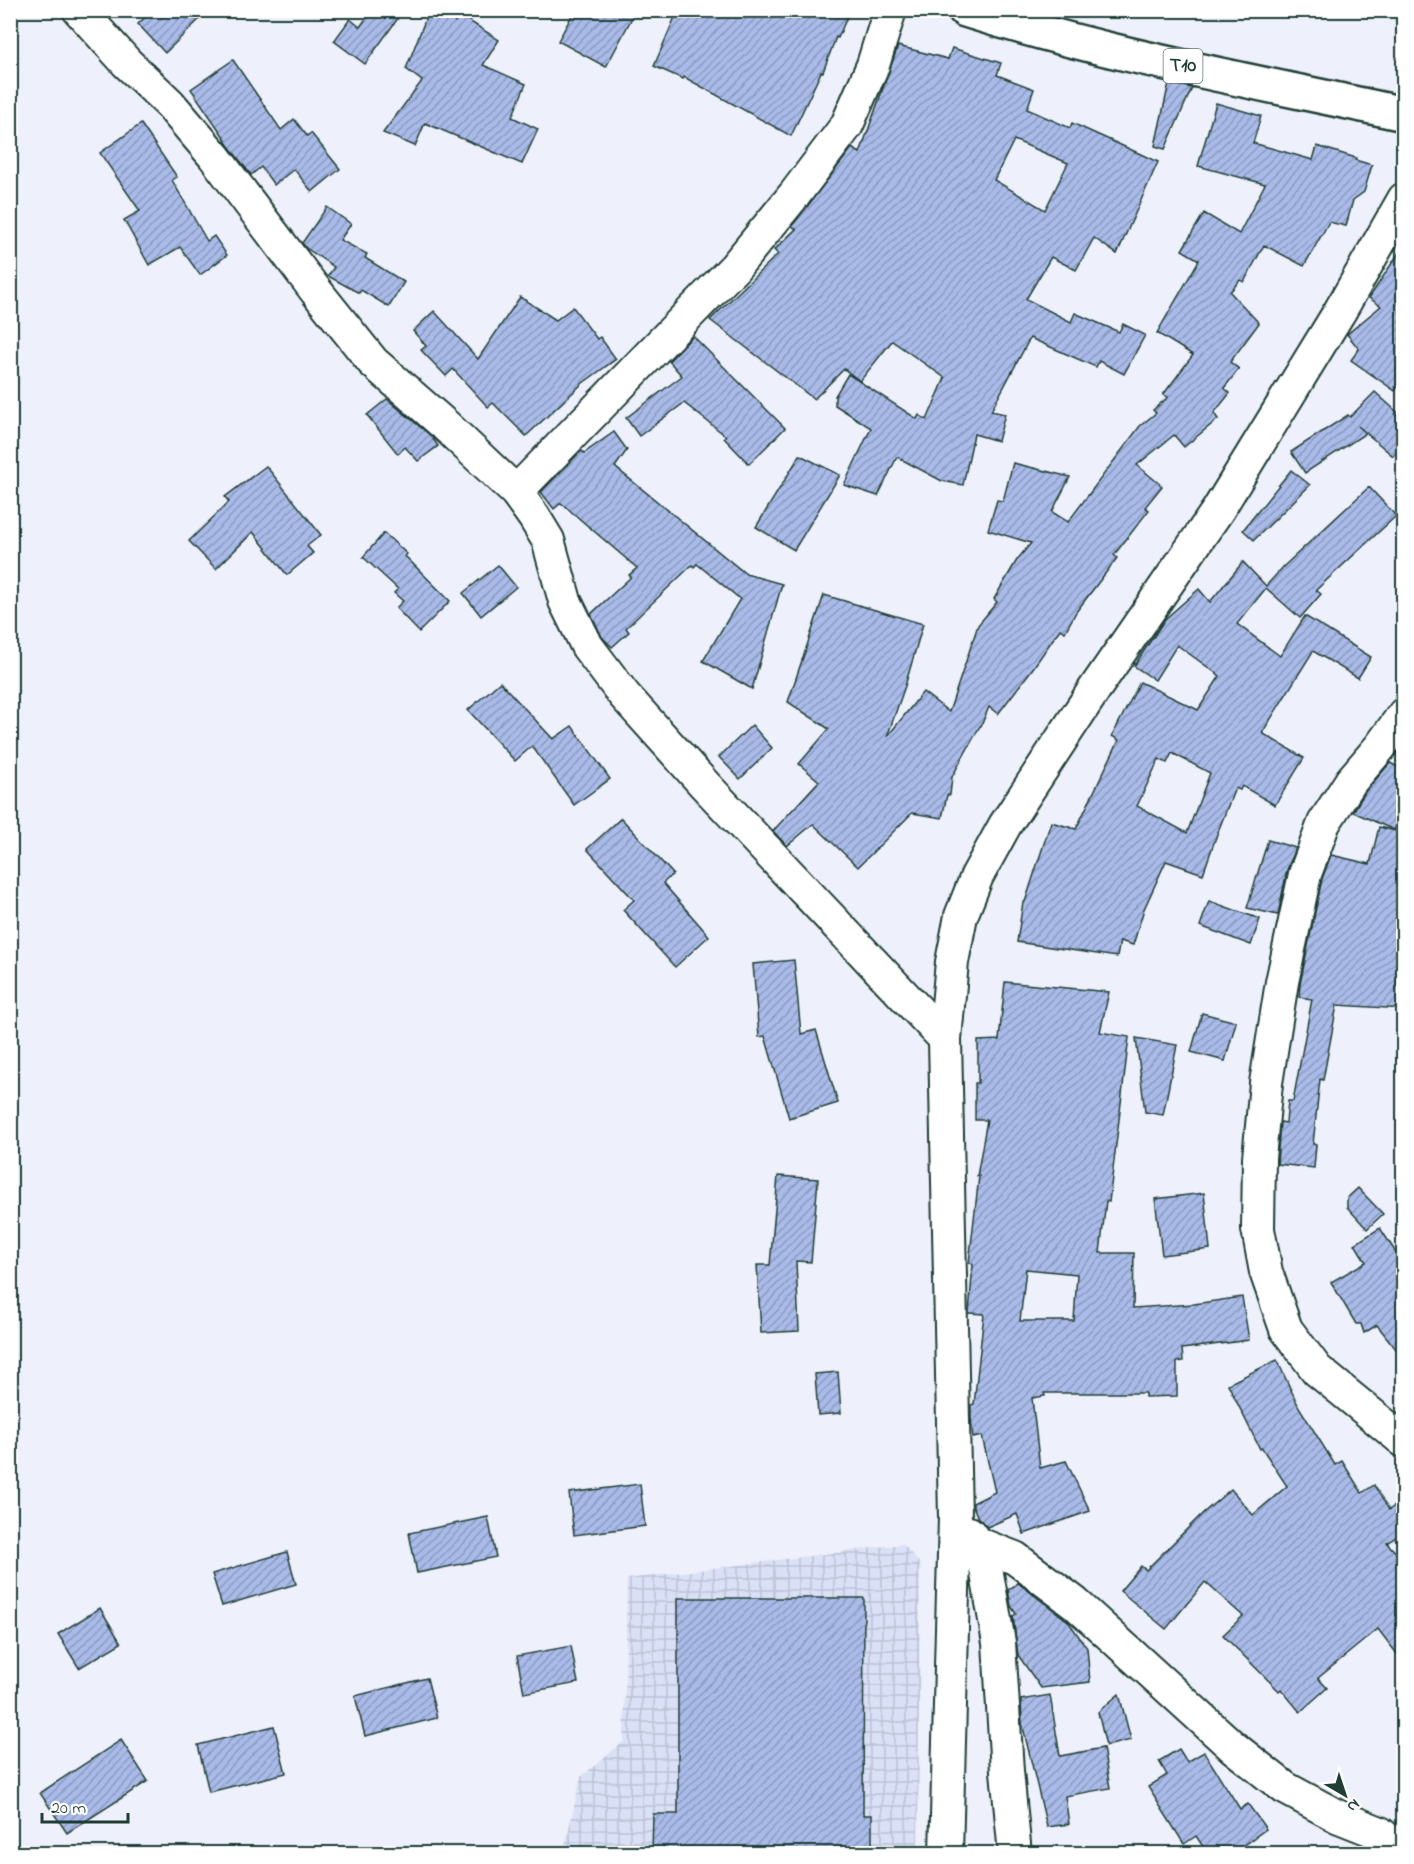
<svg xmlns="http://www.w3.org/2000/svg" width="1414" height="1864" viewBox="0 0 1414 1864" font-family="'Indie Flower',sans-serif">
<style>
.industrial{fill:url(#industrial-grid)}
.building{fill:url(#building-hatch);stroke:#1f3d34;stroke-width:1.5;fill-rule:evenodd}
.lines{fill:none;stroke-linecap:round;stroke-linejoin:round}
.minor-casing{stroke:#1f3d34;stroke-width:36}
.highway-casing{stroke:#1f3d34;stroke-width:38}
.minor{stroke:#fff;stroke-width:32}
.highway{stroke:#fff;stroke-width:33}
.labels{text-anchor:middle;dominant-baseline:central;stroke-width:4.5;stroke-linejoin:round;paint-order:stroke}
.shield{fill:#fff;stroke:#627771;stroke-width:1.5}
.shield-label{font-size:20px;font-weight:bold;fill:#1f3d34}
</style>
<defs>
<pattern id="industrial-grid" width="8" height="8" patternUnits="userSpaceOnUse" patternTransform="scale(1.5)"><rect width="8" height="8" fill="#dae1f6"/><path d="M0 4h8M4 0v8" fill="none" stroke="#bbc2d4"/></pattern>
<pattern id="building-hatch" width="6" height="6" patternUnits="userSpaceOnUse" patternTransform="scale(1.5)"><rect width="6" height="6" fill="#aabbea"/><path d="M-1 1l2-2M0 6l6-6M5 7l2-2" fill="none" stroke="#8a99be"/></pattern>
</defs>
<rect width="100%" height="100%" fill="#eef1fb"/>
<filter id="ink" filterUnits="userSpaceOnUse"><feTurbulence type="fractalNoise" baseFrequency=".0167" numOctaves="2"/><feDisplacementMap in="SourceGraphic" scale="12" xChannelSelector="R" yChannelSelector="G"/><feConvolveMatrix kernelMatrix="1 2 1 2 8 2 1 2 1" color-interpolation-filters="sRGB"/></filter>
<g filter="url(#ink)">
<polygon class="industrial" points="903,1544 920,1564 918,1853 563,1854 581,1777 624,1741 627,1579"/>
<g class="building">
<polygon points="153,10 209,10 165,53 138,24"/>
<polygon points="372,10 404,10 365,64 334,41 350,19 360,27"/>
<polygon points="429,10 440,10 455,22 460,15 499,40 483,65 526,84 512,117 538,129 522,164 425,123 415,146 383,133 422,81 406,69"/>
<polygon points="575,10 636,10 606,67 558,41"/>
<polygon points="678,10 850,10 838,38 836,37 823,72 821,72 791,136 684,77 683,79 654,66"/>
<path d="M 898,46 L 948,59 L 952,48 L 1001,63 L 997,75 L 1034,89 L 1027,109 L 1070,128 L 1072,123 L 1158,162 L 1117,254 L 1094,238 L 1076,270 L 1051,257 L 1026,299 L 1071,322 L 1075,313 L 1119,332 L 1123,324 L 1145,335 L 1124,374 L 1099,361 L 1096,367 L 1030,338 L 991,411 L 1005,414 L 998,441 L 974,434 L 963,485 L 942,481 L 897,457 L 878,496 L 844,485 L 871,428 L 835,405 L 835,396 L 848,374 L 917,419 L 919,415 L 927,420 L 945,378 L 892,341 L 860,381 L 844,369 L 814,399 L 710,320 L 778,254 L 774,250 L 796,229 L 792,226 L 852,148 L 860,153 ZM 1014,140 L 1068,163 L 1045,210 L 994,180 Z"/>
<polygon points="233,60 281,130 294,119 307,136 311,133 340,169 312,192 294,169 274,185 261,167 251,175 225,141 226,140 191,89"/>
<polygon points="1169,83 1192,88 1165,149 1155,146"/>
<polygon points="1216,103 1261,116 1253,143 1313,160 1317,146 1356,158 1355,160 1372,165 1364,192 1353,200 1346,226 1329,222 1304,266 1264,245 1244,282 1240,280 1230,292 1259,323 1230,362 1239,369 1224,388 1230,393 1214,413 1218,419 1184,447 1174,435 1137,465 1162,486 1145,507 1149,510 1114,555 1117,558 1076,612 1065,632 1060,629 1033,668 998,714 989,707 981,726 980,726 952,777 950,795 947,795 942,818 912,813 858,867 813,824 787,846 773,831 819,781 799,764 829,729 788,702 824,595 923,624 905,686 887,737 923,692 949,712 978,625 997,602 994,599 1017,560 1031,543 988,530 997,500 1003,501 1013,463 1070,477 1052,512 1068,522 1140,426 1156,413 1153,410 1168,397 1163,395 1193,355 1157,333 1199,260 1182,250 1204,213 1239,234 1265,184 1198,166"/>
<polygon points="141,124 177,177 172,180 207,241 214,236 227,255 200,275 180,247 149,265 124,220 140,211 100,153"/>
<polygon points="327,207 351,224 340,240 367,254 365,258 404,282 389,307 361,290 359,293 328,276 334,267 306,248 302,243"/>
<polygon points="1404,245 1404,377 1395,391 1351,360 1359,349 1347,334 1381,306 1369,298"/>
<polygon points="520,297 556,320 573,307 597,339 600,337 616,359 583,383 526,436 493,403 488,407 453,369 446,376 421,350 426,346 413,331 434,311 478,359"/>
<polygon points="693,336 785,428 749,464 724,438 726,436 684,403 639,436 626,418 682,376 669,361"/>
<polygon points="1375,392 1404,418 1404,444 1393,456 1358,426 1366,433 1305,473 1291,452 1348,415 1350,417"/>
<polygon points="387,399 431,436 438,446 418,461 405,447 398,454 367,415"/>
<polygon points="614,432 627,450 615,467 746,574 782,584 752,689 703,661 740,599 697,564 694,567 692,565 626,628 629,632 612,647 602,637 591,614 631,577 629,575 637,568 561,503 554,509 541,492 578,454 582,451 584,453"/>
<polygon points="800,455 840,475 794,550 756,527"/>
<polygon points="266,466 321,535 307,546 313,553 287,575 253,532 216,569 189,541 229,502 225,497"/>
<polygon points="1291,470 1310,485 1254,540 1243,530"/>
<path d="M 1369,487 L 1396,516 L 1316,590 L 1321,594 L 1300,618 L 1266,588 L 1237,624 L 1280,656 L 1305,616 L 1371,657 L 1358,678 L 1313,651 L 1262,733 L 1304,758 L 1275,805 L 1242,786 L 1240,790 L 1235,788 L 1217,834 L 1203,874 L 1166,861 L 1144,909 L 1133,945 L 1120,941 L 1117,957 L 1017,942 L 1023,902 L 1025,902 L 1051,822 L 1076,829 L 1119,740 L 1112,736 L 1140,682 L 1198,710 L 1220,676 L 1177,645 L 1155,680 L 1134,666 L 1165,619 L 1199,589 L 1210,602 L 1243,562 L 1266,586 L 1284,566 ZM 1172,753 L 1210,773 L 1187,833 L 1137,806 L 1159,759 L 1167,763 Z"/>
<polygon points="384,533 407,554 405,556 450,601 419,632 396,608 403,601 394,593 398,589 363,557"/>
<polygon points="498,565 516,587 481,616 463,593"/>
<polygon points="500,682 553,739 572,726 610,779 574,805 532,746 515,761 468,710"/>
<polygon points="752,725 772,748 740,779 719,757"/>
<polygon points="1390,763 1404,770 1404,809 1394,830 1353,812 1365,792"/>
<polygon points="621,818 673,874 663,883 709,936 675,967 623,910 634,900 587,849"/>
<polygon points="1379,827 1400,832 1399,836 1404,837 1404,946 1397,986 1404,987 1404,1009 1337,1005 1323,1080 1320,1079 1313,1144 1316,1145 1314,1168 1277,1164 1280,1122 1286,1123 1288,1101 1293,1101 1312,999 1299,997 1300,984 1322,879 1331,855 1370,864"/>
<polygon points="1268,840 1296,848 1287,870 1278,915 1247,908"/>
<polygon points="1209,901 1260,919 1251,945 1200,926"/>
<polygon points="794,960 801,1034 816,1030 838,1103 789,1118 765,1036 759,1037 753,964"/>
<path d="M 1005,982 L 1109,992 L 1100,1032 L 1129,1037 L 1109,1202 L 1106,1201 L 1100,1253 L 1134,1253 L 1133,1308 L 1194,1304 L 1242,1297 L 1249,1340 L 1182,1349 L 1183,1361 L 1177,1362 L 1177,1396 L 1145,1397 L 1145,1393 L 1044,1393 L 1045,1396 L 1032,1398 L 1040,1468 L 1066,1461 L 1090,1511 L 1024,1534 L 1017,1514 L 987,1527 L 978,1518 L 973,1506 L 973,1503 L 995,1492 L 982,1436 L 973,1438 L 971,1418 L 971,1405 L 974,1404 L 984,1314 L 969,1313 L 973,1264 L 969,1263 L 979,1176 L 977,1176 L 987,1120 L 975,1120 L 975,1083 L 978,1083 L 978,1041 L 999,1040 ZM 1026,1269 L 1077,1274 L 1074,1321 L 1020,1321 Z"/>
<polygon points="1202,1013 1236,1022 1225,1061 1191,1052"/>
<polygon points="1136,1038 1177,1045 1163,1115 1145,1112"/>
<polygon points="778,1176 818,1179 811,1262 796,1261 799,1331 761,1333 757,1265 770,1265"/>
<polygon points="1358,1188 1383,1214 1367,1229 1347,1207 1347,1198"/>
<polygon points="1204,1193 1210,1249 1162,1255 1155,1199"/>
<polygon points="1380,1228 1404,1265 1404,1359 1377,1325 1364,1333 1361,1324 1356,1324 1331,1282 1366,1262 1355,1244"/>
<polygon points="1277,1360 1299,1407 1335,1465 1342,1461 1362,1493 1374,1485 1389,1510 1404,1499 1404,1531 1387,1543 1404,1561 1404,1663 1378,1629 1318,1678 1327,1688 1300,1712 1281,1689 1279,1691 1223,1635 1243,1616 1205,1582 1166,1629 1120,1591 1141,1566 1146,1570 1203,1513 1231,1489 1253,1515 1287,1486 1262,1448 1260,1449 1228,1384"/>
<polygon points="838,1372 841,1413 818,1415 815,1374"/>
<polygon points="640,1484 645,1526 574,1535 569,1493"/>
<polygon points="488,1517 496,1557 417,1573 409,1533"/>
<polygon points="287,1552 296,1584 222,1606 212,1574"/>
<polygon points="1018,1583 1068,1621 1087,1648 1090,1682 1041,1688 1018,1655 1013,1616 1016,1614 1011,1606 1008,1590"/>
<polygon points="678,1598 864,1598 863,1815 872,1815 872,1854 652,1854 653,1814 678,1814"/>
<polygon points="100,1608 121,1643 79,1668 58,1634"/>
<polygon points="571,1646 578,1683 524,1693 517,1656"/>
<polygon points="427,1678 437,1718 365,1736 355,1696"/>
<polygon points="1119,1694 1131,1740 1106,1746 1098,1712"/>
<polygon points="1050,1695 1060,1756 1103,1748 1110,1788 1065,1796 1069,1824 1047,1827 1022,1723 1021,1700"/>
<polygon points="274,1726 286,1773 209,1792 198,1745"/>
<polygon points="121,1740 148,1781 67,1833 40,1793"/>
<polygon points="1179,1749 1187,1762 1204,1752 1240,1809 1248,1804 1266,1829 1231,1854 1208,1854 1196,1836 1184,1844 1148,1787 1167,1775 1159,1761"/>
</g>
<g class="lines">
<defs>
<g id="minor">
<polyline points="79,10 127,63 169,103 214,156 316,291 373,362 445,425 516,492 534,517 548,540 565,601 587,646 624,695 705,785 945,1039"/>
<polyline points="516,492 735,267 795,194 847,125 873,65 890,10"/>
<polyline points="1404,714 1380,747 1351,781 1324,823 1305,874 1282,982 1266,1083 1259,1158 1258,1229 1266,1272 1286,1329 1317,1370 1404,1441"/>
<polyline points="969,1533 976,1543 986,1568 999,1643 1007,1771 1015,1854"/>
<polyline points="976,1543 1015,1558 1075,1603 1233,1747 1285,1788 1337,1816 1380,1833 1404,1853"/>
<polyline points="946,1854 955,1517 945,1039 952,962 961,916 977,876 1005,825 1096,687 1218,510 1340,311 1404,199"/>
</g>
<path id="highway" d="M 965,10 C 1108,55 1257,82 1404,114"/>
</defs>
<use href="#minor" class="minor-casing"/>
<use href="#highway" class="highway-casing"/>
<use href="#minor" class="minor"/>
<use href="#highway" class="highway"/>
</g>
</g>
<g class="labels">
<rect class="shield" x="1163.5" y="49" width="39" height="34" rx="4.5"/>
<g class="shield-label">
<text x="1183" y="66">T10</text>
</g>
</g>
<rect width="1414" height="1864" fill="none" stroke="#fff" stroke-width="36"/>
<rect x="18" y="18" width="1378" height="1828" fill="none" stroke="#1f3d34" stroke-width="2" filter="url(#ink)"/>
<g transform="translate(1345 1795) rotate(141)" stroke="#ffffff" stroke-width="4.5" paint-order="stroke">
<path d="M0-4.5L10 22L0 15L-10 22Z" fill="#1f3d34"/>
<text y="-9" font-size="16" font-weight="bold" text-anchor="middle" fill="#1f3d34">N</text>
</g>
<path d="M42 1813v9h86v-9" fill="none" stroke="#1f3d34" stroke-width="3"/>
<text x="51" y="1813" font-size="18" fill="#1f3d34" stroke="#ffffff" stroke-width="4.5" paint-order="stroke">20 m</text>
</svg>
